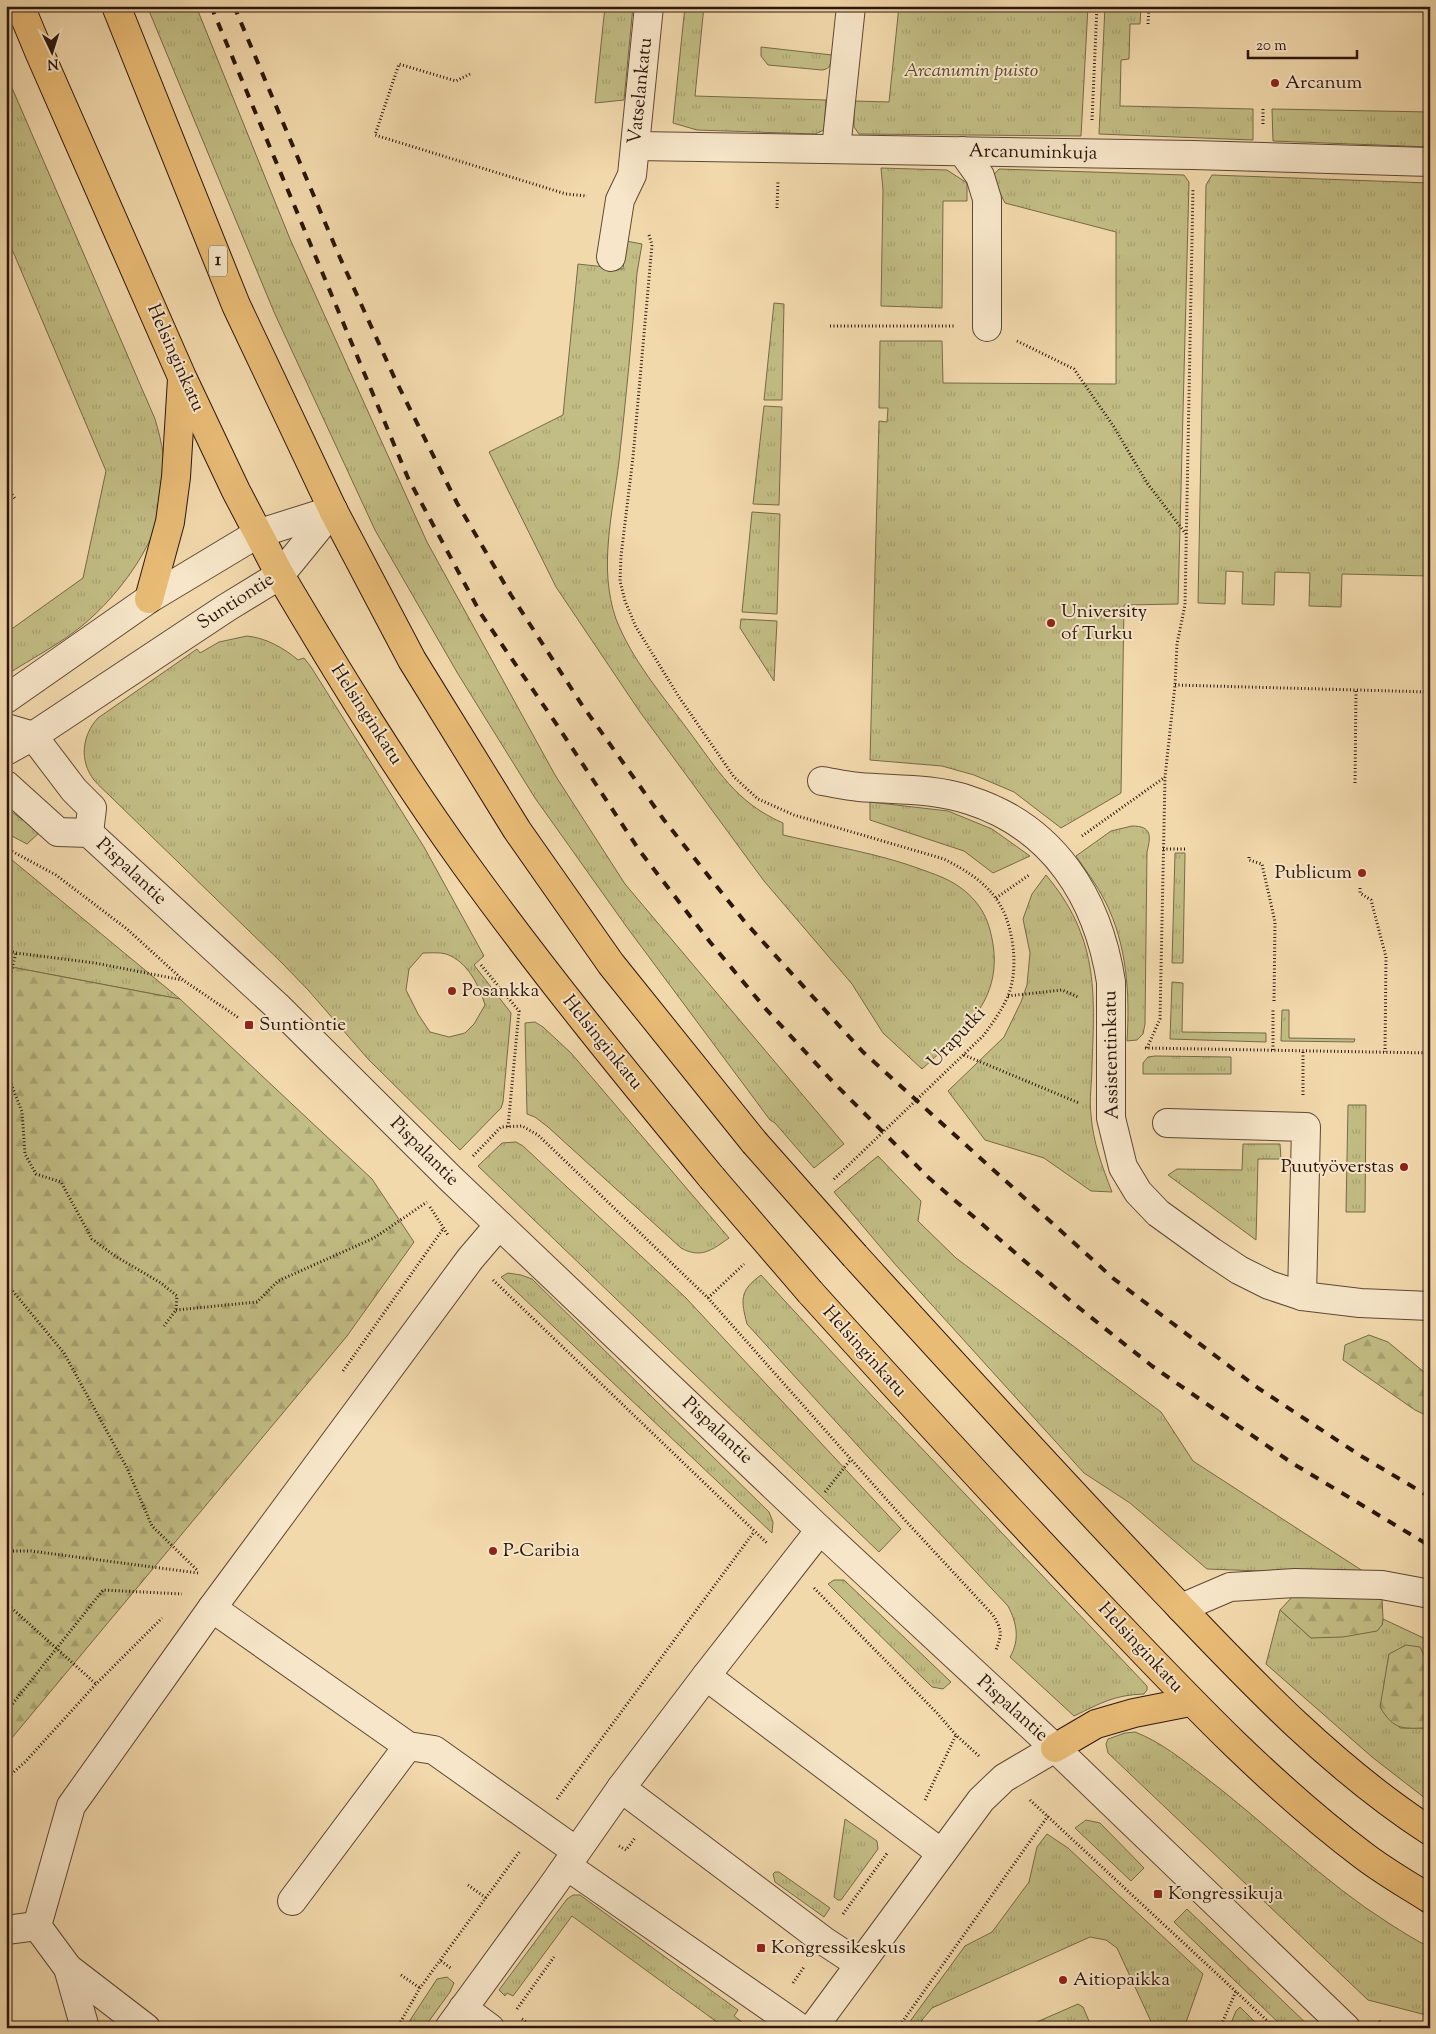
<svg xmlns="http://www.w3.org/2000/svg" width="1436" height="2034" viewBox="0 0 1436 2034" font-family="'Sorts Mill Goudy',serif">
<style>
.grass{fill:url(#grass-tufts);stroke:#776a48;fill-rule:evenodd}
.forest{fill:url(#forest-firs);stroke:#776a48}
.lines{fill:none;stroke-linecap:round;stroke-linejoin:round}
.minor-casing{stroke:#5e4734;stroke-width:30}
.major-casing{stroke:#2c160c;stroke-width:30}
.highway-casing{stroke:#2c160c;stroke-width:30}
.path{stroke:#2c160c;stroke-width:3;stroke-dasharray:1 2.5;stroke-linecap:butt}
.minor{stroke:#f7e6c9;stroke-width:28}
.major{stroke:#e9bc76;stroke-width:28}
.highway{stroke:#e9bc76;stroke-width:28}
.rail{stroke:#2c160c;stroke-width:4;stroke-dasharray:9 9;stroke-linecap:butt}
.major-bridge-casing{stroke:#2c160c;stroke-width:30;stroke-linecap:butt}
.major-bridge{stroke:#e9bc76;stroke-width:28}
.poi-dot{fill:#8f2418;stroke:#f7e6c9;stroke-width:2}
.labels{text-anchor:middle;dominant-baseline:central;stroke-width:4;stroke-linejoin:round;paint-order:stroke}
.shield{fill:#f7e6c9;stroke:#695445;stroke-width:1}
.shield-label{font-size:18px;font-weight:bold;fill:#2c160c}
.park-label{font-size:19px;font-style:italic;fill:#594830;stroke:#f7e6c9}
.poi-label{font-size:19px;fill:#2c160c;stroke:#f7e6c9;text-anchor:start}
.street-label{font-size:19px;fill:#2c160c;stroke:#f7e6c9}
</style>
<defs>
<pattern id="grass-tufts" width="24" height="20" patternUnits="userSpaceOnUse" patternTransform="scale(1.25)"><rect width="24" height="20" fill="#c2bd84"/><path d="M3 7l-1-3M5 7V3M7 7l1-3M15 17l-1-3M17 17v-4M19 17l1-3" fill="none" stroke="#a7a271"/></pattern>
<pattern id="forest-firs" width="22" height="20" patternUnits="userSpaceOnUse" patternTransform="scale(1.25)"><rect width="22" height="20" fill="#c2bd84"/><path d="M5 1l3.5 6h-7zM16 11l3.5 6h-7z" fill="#a7a271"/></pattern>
</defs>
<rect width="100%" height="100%" fill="#f2d9ac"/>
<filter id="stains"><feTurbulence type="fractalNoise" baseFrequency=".004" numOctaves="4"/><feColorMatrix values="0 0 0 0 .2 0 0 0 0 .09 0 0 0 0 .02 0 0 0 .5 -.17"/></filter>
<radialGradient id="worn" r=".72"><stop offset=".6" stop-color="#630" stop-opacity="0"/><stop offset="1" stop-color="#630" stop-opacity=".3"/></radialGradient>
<g class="grass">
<polygon points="147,6 196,6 290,239 427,542 555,775 625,884 844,1144 814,1168 775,1123 770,1120 626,926 535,798 458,674 375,530 274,312"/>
<polygon points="605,6 633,6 624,100 595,103"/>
<polygon points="685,6 704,6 695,96 826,100 824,130 815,134 697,130 673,123"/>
<polygon points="899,6 1088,6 1081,136 859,134 854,127 854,101 889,102"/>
<polygon points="1105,6 1141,6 1140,24 1130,24 1129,59 1121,60 1120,106 1253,109 1253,140 1099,134"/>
<path d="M 761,47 L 832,55 C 831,63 831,69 822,70 L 768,65 L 761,56 Z"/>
<path d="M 6,74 L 155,419 C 162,442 167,467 164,491 C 160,541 120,594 83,625 C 60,644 31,659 6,675 L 6,633 L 83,578 L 106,471 L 6,235 Z"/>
<polygon points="1272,109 1430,112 1430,147 1273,141"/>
<polygon points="881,168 947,170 967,183 967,201 943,201 942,308 881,306 883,190"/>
<polygon points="999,169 1184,175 1189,182 1178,604 1124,605 1121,793 1061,828 1014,792 974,775 942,766 870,760 879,421 887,422 888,408 879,408 880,341 942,341 943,383 1116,384 1116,232 1005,203 992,177"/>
<polygon points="1212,175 1430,183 1430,576 1342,574 1341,607 1309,606 1310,573 1275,572 1274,605 1242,604 1243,572 1226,571 1225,604 1198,603 1206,185"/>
<path d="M 626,241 L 642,244 L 637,273 C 632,336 626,399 619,461 C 613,512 598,568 616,619 C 632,660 662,695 688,730 C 718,770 735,802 783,823 L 783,835 C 830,846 878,853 923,870 C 931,873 940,876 948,880 C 969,891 984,907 990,930 C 1008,997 966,1029 922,1069 L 883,1033 L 852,984 L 764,881 L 640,712 L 556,587 L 489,452 L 563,415 L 578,264 L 623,269 Z"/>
<polygon points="774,303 784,304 782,400 764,400"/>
<polygon points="764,406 782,407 779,505 753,504"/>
<polygon points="752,512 780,514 777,614 742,612"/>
<polygon points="741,619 777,621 774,681 740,628"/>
<path d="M 247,636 C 266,638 284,648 298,660 L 304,658 L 311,667 L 424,847 L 484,956 L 474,965 L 511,1013 L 503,1102 L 501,1108 L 460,1150 L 368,1059 L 309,991 L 282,963 L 111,797 C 106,792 99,786 94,780 C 79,761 82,735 98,718 L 197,649 L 200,653 L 219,642 ZM 423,953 C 430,953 440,952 446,954 C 467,961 479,985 485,1005 L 474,1024 L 465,1033 L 449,1037 L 430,1032 L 418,1014 L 406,990 L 409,969 Z"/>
<polygon points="870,802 948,811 992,829 1030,856 993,873 964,851 870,820"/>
<polygon points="6,808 40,832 27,844 6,833"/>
<path d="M 1132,826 C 1152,826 1151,836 1147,852 L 1145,1024 L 1143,1034 L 1137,1040 L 1127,1041 C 1130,994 1127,944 1105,901 C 1097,885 1086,871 1076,856 L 1111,831 Z"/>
<polygon points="1175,853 1185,853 1183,963 1172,963"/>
<polygon points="6,858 12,860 180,999 6,966"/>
<path d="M 1046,875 C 1098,937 1095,990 1092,1065 C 1092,1082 1089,1099 1091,1115 C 1093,1142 1102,1166 1112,1192 L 1091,1191 L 1044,1158 L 985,1140 L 948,1091 L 1004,1037 L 1021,1002 L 1027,985 L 1030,953 L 1023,919 L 1032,894 Z"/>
<polygon points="1172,982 1183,983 1182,1032 1266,1033 1266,1042 1170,1039"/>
<polygon points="1282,1010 1289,1010 1289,1038 1355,1039 1354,1042 1281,1041"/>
<path d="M 535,1022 L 543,1027 L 571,1053 L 729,1238 C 712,1250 701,1259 681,1248 L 548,1127 L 535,1117 L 527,1114 L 525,1023 Z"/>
<polygon points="1155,1056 1231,1057 1231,1074 1143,1074 1143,1063 1148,1057"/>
<polygon points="1348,1105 1366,1105 1365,1212 1346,1212"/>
<polygon points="516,1142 523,1146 686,1298 901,1529 879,1552 478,1166 502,1143"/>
<polygon points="1243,1144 1280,1144 1281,1159 1258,1159 1256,1240 1168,1175 1177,1169 1242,1170"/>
<polygon points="878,1156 921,1201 918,1221 956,1258 1161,1412 1193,1461 1369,1575 1207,1569 1130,1503 1084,1473 894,1263 834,1192"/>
<polygon points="508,1273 521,1275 532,1279 769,1512 773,1522 772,1533 501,1277"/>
<path d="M 761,1275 L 874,1398 L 1147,1686 L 1147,1690 L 1144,1694 C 1114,1695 1101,1703 1074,1716 L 1010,1657 C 1020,1640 1017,1623 1008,1606 L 869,1458 L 747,1324 C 741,1300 739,1291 761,1275 Z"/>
<polygon points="834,1580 844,1580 951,1682 943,1689 932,1687 828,1584"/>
<polygon points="1280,1610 1311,1638 1382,1625 1383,1619 1430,1641 1429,1667 1389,1654 1387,1668 1400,1728 1430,1728 1430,1802 1372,1757 1266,1664"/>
<path d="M 1135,1732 C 1161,1742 1183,1760 1205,1777 C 1268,1825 1323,1882 1390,1924 C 1403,1932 1416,1941 1430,1947 L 1430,2016 L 1368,2000 L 1108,1753 L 1106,1744 L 1108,1739 L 1125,1733 Z"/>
<polygon points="845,1819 877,1841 878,1849 841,1900 838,1900 834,1897"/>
<polygon points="1086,1820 1100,1823 1144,1868 1131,1881 1075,1828"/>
<polygon points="1047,1834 1068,1848 1203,1974 1184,2028 1154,2028 1117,1948 1106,1940 1090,1937 932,2008 922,2020 920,2028 911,2028 911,2020 965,1946 992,1932 1029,1882 1037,1847"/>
<polygon points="775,1872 779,1872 830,1908 824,1917 775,1882 773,1874"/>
<polygon points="573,1895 580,1895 738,2010 734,2016 742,2022 737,2028 725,2028 572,1916 513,1996 507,1993 505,1996 499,1990 567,1899"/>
<polygon points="1187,1909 1311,2028 1284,2028 1174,1922"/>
<polygon points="447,1977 454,1983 450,1992 424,2028 405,2028 437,1979"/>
<polygon points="1078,2004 1083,2007 1092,2028 1023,2028"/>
<polygon points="1240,2007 1261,2028 1229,2028 1236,2011"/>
</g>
<g class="forest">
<polygon points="6,966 180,999 372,1179 414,1242 347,1336 6,1745"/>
<polygon points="1369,1335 1388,1342 1430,1377 1430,1417 1415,1410 1343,1360 1345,1345"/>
<polygon points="1293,1596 1382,1597 1383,1619 1382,1625 1377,1631 1343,1637 1311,1638 1280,1610"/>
<path d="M 1406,1645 L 1420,1647 L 1430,1667 L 1430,1728 C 1403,1728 1395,1732 1380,1707 L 1389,1654 Z"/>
</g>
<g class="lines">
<defs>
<g id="minor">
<polyline points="635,146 1193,155 1430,162"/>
<polyline points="836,149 851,6"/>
<polyline points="962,151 980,176 987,199 987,327"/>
<polyline points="611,257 620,200 632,175 649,6"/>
<polyline points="6,699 149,599 257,534 333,510"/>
<polyline points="6,728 33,736 74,790 92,808 89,833"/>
<polyline points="6,751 33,736 226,608 280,575 333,510"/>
<path d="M 822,781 C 834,783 847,786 859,787 C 896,790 934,788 969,800 C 1054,827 1098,898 1111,982 L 1111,1118 L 1123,1167 L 1138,1192 L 1158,1213 L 1212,1252 L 1239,1270 L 1269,1285 L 1302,1296 L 1360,1303 L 1430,1306"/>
<polyline points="6,785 58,832 89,833 277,1006 450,1178 820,1530 1055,1748 1346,2028"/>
<polyline points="1167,1123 1306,1127 1302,1296"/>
<polyline points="499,1225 470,1259 212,1608 408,1746 434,1750 576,1851"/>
<polyline points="1181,1608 1230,1587 1295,1583 1382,1585 1430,1594"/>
<polyline points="706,1676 941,1853"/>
<polyline points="621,1788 824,1941 859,1964"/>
<polyline points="567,1866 800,2028"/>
<polyline points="292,1901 408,1746"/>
<polyline points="6,1930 37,1926"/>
<polyline points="68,1968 146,2028"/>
<polyline points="463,2008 490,2028"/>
<polyline points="85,2028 68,1968 37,1926 71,1806 212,1608"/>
<polyline points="449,2028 551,1888 621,1788 706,1676 820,1530"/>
<polyline points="813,2028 981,1800 1004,1778 1055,1748"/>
</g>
<g id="major">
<polyline points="333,510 412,660 517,830 611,964 754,1142"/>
<path d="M 280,575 C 338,673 398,771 465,864 C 543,972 627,1075 712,1178"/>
<path d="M 855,1256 C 956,1367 1057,1478 1161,1587 C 1245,1675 1327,1764 1430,1831"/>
<path d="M 810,1292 C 906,1398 1002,1503 1101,1607 C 1184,1694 1267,1783 1364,1856 C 1385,1872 1408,1885 1430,1899"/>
<polyline points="1055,1748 1096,1724 1134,1713 1190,1702"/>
</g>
<g id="highway">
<polyline points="20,6 40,54 182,377 236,491 280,575"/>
<polyline points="116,6 236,305 333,510"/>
<polyline points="149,599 170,522 176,477 182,379"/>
</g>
</defs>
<use href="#minor" class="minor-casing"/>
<use href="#major" class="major-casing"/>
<use href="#highway" class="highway-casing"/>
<g class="path">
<polyline points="1148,24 1149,6"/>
<polyline points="470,74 456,81 399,64 375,135 566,194 587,196"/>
<polyline points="1092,120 1097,6"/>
<polyline points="1263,124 1263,109"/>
<polyline points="777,208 778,181"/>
<path d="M 649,235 L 652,245 L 633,457 L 621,556 L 620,581 L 625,601 L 636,627 L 679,697 L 734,777 L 758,799 L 794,815 L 944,859 C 985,880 1007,899 1013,947 C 1015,963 1014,981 1008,996 C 1002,1010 993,1022 984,1035 L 832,1181"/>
<polyline points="830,326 954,326"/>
<polyline points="1017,341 1074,369 1114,427 1147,483 1186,534"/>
<polyline points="6,486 16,500"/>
<polyline points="1175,685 1430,692"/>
<polyline points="1355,783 1356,690"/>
<polyline points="1082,836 1165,777"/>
<polyline points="6,848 56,875 127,929 183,980 239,1018"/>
<polyline points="1163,849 1185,849"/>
<polyline points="1249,857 1249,860 1262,864 1275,922 1274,1001"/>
<polyline points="1360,888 1360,893 1371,900 1386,957 1385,1052"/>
<polyline points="996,898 1029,875"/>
<polyline points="6,950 16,953 95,963 182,980"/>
<polyline points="481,965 519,1011 508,1127"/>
<polyline points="6,992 16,953"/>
<polyline points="1008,996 1062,990 1078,997"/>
<polyline points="1145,1048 1430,1053"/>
<polyline points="1147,1048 1160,1019 1165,777 1175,685 1177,644 1185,605 1193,188"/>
<polyline points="1273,1050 1273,1010"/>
<polyline points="964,1055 1079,1103"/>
<polyline points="6,1071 22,1112 25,1154 36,1174 61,1182 92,1239 115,1256 161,1283 177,1296 176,1310 164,1326"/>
<polyline points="1303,1095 1303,1050"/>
<path d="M 473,1156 L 501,1127 L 522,1126 L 538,1135 L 708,1298 L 903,1518 L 993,1615 C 1002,1630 1002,1634 996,1650"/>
<polyline points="430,1207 448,1235"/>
<polyline points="493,1280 768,1544"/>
<polyline points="6,1283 64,1353 127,1468 152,1526 198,1571"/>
<polyline points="708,1298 744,1264"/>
<polyline points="176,1310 257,1302 278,1281 374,1238 427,1202"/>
<polyline points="343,1371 443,1229"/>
<polyline points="825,1492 851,1459"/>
<polyline points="6,1551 31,1551 198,1573"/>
<polyline points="814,1588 937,1713 956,1735 980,1757"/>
<polyline points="6,1603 96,1684"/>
<polyline points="6,1712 103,1590 182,1594"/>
<polyline points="6,1779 25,1762 96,1684 162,1618"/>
<polyline points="557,1799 754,1532"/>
<polyline points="925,1800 956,1735"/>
<polyline points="1030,1800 1275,2028"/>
<polyline points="619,1846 626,1850 635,1838"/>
<polyline points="468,1885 486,1898"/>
<polyline points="843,1914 888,1852"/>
<polyline points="441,1961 452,1969"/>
<polyline points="401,1975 420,1988"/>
<polyline points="793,1983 804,1967"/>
<polyline points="517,2009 554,1957"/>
<polyline points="522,2019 529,2024 526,2028"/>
<polyline points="1379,2021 1386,2028"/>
<polyline points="45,2027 47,2028"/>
<polyline points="397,2028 420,1988 520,1851"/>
<polyline points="898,2028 1048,1816"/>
<polyline points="1220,2028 1236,1991"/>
</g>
<use href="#minor" class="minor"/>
<use href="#major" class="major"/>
<use href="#highway" class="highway"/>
<g class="rail">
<polyline points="211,6 408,478 481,614 557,725 639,850 710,942 765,1008 833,1082 929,1178 1073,1303 1152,1366 1292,1463 1430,1546"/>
<polyline points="234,6 337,251 395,379 457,503 511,595 582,705 664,820 745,922 863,1052 1114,1279 1258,1388 1361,1456 1430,1497"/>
</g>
<defs>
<g id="major-bridge">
<polyline points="754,1142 855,1256"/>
<polyline points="712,1178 810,1292"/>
</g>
</defs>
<use href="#major-bridge" class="major-bridge-casing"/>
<use href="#major-bridge" class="major-bridge"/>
</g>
<g class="poi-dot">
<circle cx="1275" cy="83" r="5"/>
<circle cx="1051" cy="623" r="5"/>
<circle cx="1362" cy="873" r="5"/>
<circle cx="452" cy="991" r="5"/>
<rect x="244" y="1020" width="10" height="10" rx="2.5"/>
<circle cx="1404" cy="1167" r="5"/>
<circle cx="493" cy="1551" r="5"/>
<rect x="1153" y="1889" width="10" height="10" rx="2.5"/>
<rect x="756" y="1943" width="10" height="10" rx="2.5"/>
<circle cx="1063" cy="1980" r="5"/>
</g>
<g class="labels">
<rect class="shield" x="209" y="245.5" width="18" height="31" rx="4"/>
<g class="shield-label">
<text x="218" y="261">1</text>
</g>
<g class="park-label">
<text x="971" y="71">Arcanumin puisto</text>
</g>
<g class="poi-label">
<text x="1285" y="83">Arcanum</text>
<text x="1061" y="612">University<tspan x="1061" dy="22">of Turku</tspan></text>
<text x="1352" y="873" text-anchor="end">Publicum</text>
<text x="462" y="991">Posankka</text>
<text x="259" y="1025">Suntiontie</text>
<text x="1394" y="1167" text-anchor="end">Puutyöverstas</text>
<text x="503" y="1551">P-Caribia</text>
<text x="1168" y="1894">Kongressikuja</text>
<text x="771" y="1948">Kongressikeskus</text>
<text x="1073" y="1980">Aitiopaikka</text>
</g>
<g class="street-label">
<text transform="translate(641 91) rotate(-84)">Vatselankatu</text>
<text transform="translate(1033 153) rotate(1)">Arcanuminkuja</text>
<text transform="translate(175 358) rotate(66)">Helsinginkatu</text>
<text transform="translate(236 602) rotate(-33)">Suntiontie</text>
<text transform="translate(366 715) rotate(57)">Helsinginkatu</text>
<text transform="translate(131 872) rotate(43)">Pispalantie</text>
<text transform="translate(957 1038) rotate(-47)">Uraputki</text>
<text transform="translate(602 1043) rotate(51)">Helsinginkatu</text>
<text transform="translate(1112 1055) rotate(-91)">Assistentinkatu</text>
<text transform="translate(424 1152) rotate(45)">Pispalantie</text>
<text transform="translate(864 1352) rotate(48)">Helsinginkatu</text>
<text transform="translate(717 1431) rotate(43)">Pispalantie</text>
<text transform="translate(1140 1648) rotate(47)">Helsinginkatu</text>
<text transform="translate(1012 1709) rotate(42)">Pispalantie</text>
</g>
</g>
<rect width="1436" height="2034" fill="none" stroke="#f2d9ac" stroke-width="25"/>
<rect x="8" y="8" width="1421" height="2019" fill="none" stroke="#2c160c" stroke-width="2.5"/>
<rect x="12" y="12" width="1411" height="2009" fill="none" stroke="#2c160c"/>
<g transform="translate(52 52) rotate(176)" stroke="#f7e6c9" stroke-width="4" paint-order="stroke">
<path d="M0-4L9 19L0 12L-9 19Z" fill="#2c160c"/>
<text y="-8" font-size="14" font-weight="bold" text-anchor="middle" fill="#2c160c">N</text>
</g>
<path d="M1248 50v8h109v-8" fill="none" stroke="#2c160c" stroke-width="2.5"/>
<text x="1256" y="50" font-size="15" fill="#2c160c" stroke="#f7e6c9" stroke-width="4" paint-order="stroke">20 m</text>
<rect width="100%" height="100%" filter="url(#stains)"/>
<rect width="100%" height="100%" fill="url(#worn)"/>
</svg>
